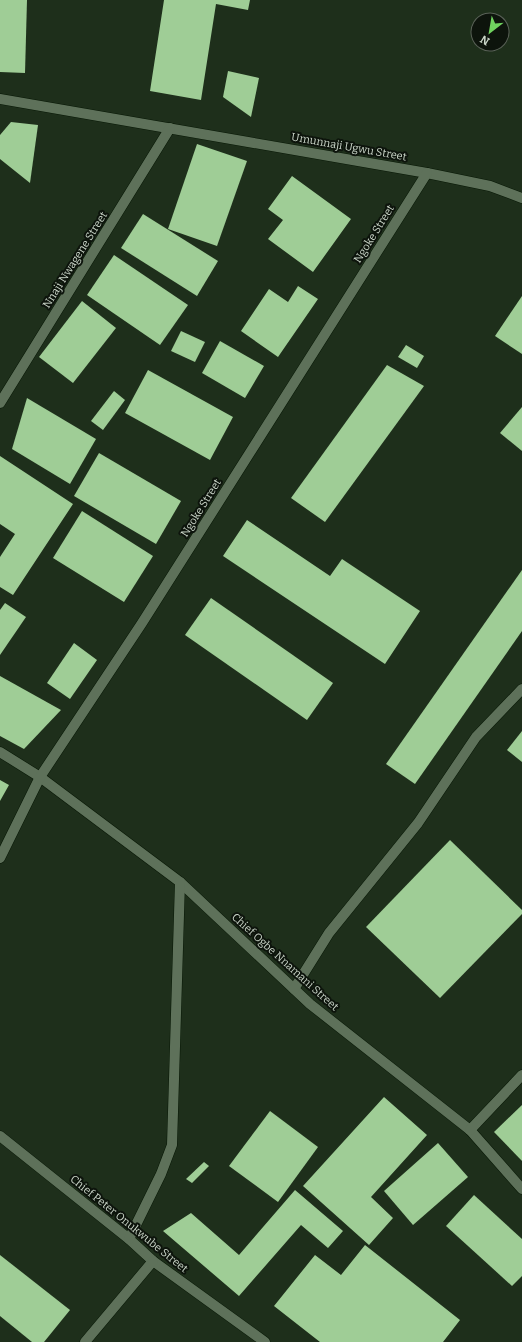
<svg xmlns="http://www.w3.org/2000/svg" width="522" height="1342" viewBox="0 0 522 1342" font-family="Bitter,serif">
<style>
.building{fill:#9fcd96}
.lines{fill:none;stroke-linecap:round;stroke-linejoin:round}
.street-casing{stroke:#071705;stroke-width:11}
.street{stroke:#5e715a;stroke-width:10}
.labels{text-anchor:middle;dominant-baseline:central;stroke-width:4;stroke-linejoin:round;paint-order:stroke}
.street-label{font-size:11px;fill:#cad5c8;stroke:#0d140c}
</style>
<rect width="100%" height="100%" fill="#1e2f1b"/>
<g class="building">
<polygon points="0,0 27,0 25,73 0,72"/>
<polygon points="164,0 250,0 248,10 216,4 201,100 150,91"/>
<polygon points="228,71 259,78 251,117 223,97"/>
<polygon points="11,122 38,125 30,183 0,159 0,135"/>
<polygon points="197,144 247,161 217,246 168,229"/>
<polygon points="292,176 351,219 313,272 268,239 283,220 268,209"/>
<polygon points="143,214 218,261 197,296 121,248"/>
<polygon points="114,255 188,305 160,345 87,295"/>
<polygon points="298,286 318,299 278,357 241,331 269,289 288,302"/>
<polygon points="522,296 522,354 495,336"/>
<polygon points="82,301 116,328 73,383 39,357"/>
<polygon points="181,331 205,342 195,362 171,351"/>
<polygon points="220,341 264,366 245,398 202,373"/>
<polygon points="406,345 424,356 417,368 398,357"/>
<polygon points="387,365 424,386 325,522 291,498"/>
<polygon points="148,370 233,417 210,460 125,413"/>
<polygon points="114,391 125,400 103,430 91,421"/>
<polygon points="27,398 96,439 70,484 12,449"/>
<polygon points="522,407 522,451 500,433"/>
<polygon points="99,453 181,501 156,544 74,496"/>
<polygon points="0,456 73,504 13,595 0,587 0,557 15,534 0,524"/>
<polygon points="82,511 153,556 124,602 53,558"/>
<polygon points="247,520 330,576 342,559 420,611 385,664 223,556"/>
<polygon points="522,570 522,631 415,784 386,764"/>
<polygon points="211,598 333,683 307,720 185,635"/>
<polygon points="5,603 26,617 0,655 0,610"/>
<polygon points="74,643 97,660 70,699 47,683"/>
<polygon points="0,676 61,710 24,749 0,736"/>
<polygon points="522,731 522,762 507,750"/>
<polygon points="0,780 9,785 0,801"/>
<polygon points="450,840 522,910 522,914 440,998 366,927"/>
<polygon points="384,1097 427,1135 371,1197 393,1218 369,1245 303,1186"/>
<polygon points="522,1105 522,1161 494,1132"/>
<polygon points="270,1111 318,1147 278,1202 229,1166"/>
<polygon points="438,1143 468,1177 413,1225 384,1191"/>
<polygon points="204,1162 209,1166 192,1183 186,1179"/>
<polygon points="295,1190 343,1231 328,1248 301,1225 239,1296 163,1231 191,1213 239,1255"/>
<polygon points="474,1195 522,1239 522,1276 512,1286 446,1226"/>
<polygon points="365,1245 460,1320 443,1342 320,1342 274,1306 315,1255 341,1275"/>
<polygon points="0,1255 70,1310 44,1342 32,1342 0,1316"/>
</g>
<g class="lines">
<defs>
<g id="street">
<polyline points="0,99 427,173 490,186 522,198"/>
<polyline points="0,403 170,128"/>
<polyline points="0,752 40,777 180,882 310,1004 470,1130 522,1189"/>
<polyline points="0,858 40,777 142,623 427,173"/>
<polyline points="294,989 329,933 418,823 476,737 522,689"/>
<polyline points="470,1130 522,1075"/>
<polyline points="0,1136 129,1239 153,1261 265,1342"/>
<polyline points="129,1239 161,1174 172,1145 180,882"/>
<polyline points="85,1342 153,1261"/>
</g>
</defs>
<use href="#street" class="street-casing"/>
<use href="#street" class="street"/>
</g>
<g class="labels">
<g class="street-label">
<text transform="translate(349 147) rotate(10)">Umunnaji Ugwu Street</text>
<text transform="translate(374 234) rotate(-58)">Ngoke Street</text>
<text transform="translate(75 260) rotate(-58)">Nnaji Nwagene Street</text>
<text transform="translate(201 508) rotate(-58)">Ngoke Street</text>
<text transform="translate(285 962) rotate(42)">Chief Ogbe Nnamani Street</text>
<text transform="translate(129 1224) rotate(39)">Chief Peter Onukwube Street</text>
</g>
</g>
<g transform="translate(490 32) rotate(211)"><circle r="19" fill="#0d140c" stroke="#596157"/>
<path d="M0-3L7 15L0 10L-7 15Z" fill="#70d35f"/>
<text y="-6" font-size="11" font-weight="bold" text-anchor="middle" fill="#cad5c8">N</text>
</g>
</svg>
